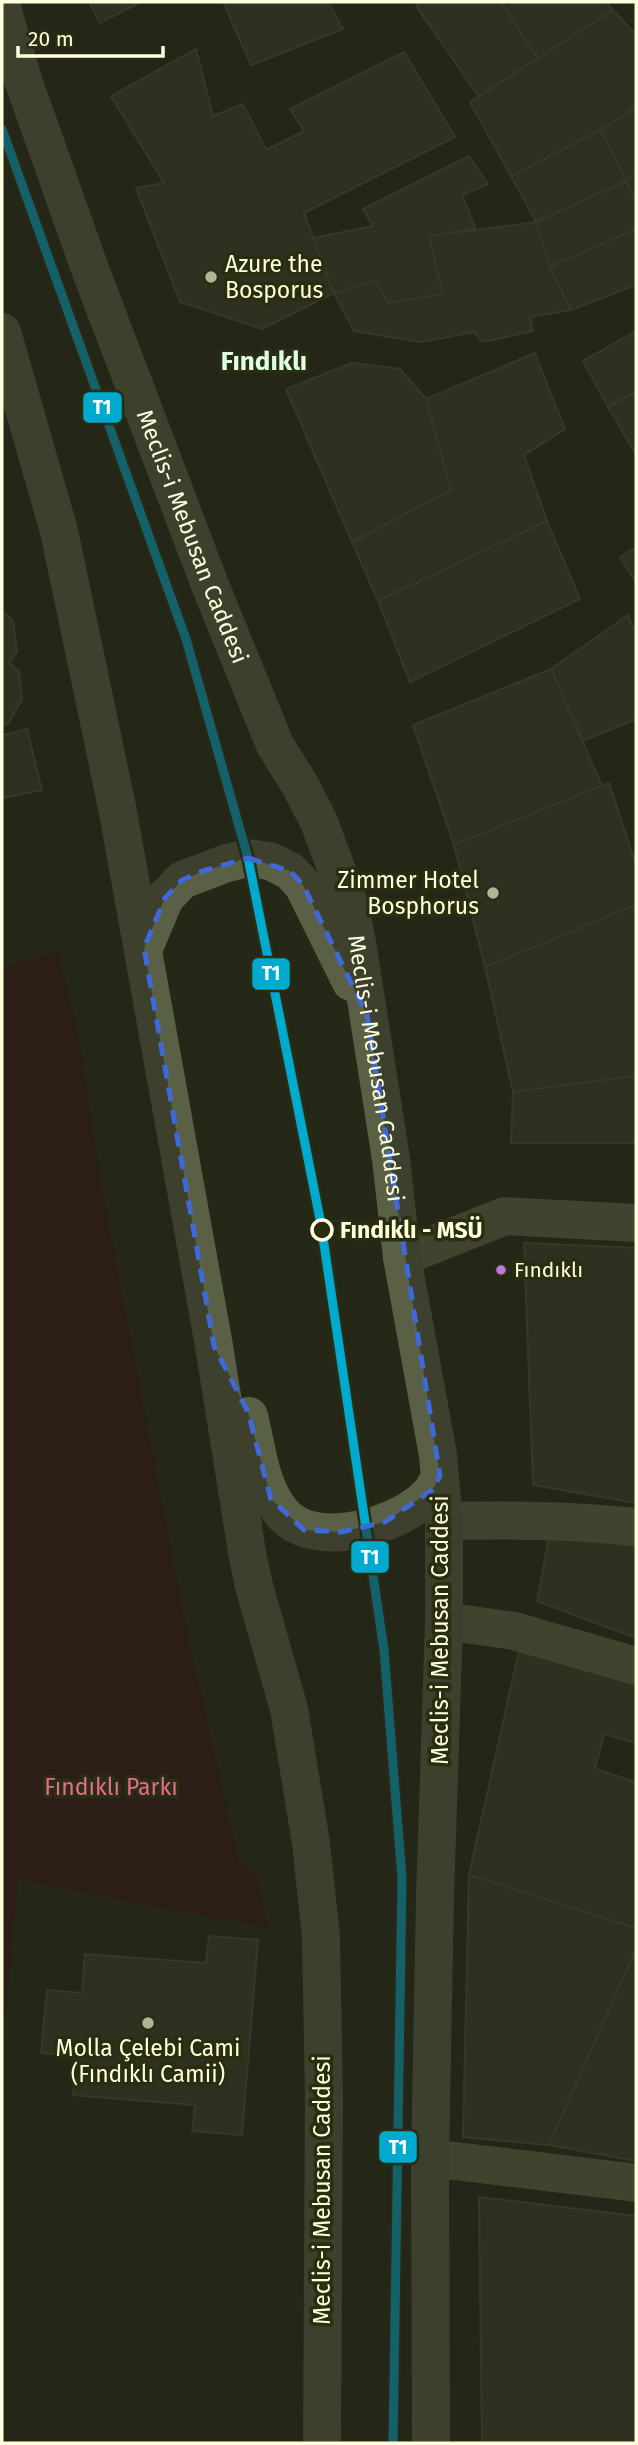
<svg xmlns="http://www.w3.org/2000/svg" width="638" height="2445" viewBox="0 0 638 2445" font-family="'Fira Sans',sans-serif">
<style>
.green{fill:#351618}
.building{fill:#3c3e2c;stroke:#4e503a;stroke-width:2}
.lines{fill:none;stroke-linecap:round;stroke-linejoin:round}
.street{stroke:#66664c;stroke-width:38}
.primary{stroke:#5a6045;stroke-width:38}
.tram-1-casing{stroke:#2b2d11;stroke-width:14}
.tram-1{stroke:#00a9ce;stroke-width:9}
.marked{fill:none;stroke:#3f69d9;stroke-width:5;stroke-dasharray:14 9;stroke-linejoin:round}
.poi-dot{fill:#b2b397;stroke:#2b2d11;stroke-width:2.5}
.stop-dot{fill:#2b2d11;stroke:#feffdc;stroke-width:3.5}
.bus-dot{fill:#bd7bd9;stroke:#2b2d11;stroke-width:2.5}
.labels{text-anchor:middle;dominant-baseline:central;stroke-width:7;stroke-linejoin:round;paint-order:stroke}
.bus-label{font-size:21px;fill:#feffdc;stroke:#2b2d11;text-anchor:start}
.poi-label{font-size:23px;fill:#feffdc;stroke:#2b2d11;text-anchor:start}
.street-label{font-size:23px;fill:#feffdc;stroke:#2b2d11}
.stop-label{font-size:23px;font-weight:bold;fill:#feffdc;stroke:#2b2d11;text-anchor:start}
.park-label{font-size:23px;fill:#e66a96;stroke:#2b2d11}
.quarter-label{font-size:26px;font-weight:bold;fill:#deffe7;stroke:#2b2d11}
.line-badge{stroke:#2b2d11;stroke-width:2.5}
.badge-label{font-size:19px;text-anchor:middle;font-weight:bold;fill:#fff}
</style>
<rect width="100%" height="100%" fill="#252717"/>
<polygon class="green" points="58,952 80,1042 100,1178 186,1627 239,1861 259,1881 267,1928 18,1880 2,2051 2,967"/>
<g class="building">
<polygon points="89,2 141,2 100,23"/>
<polygon points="223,2 328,2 343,29 251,65"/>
<polygon points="422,2 501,2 538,59 479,97 416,6"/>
<polygon points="501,2 606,2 613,10 538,59"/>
<polygon points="613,10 636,35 636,107 601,130 511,176 470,102"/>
<polygon points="196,49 213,116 243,104 266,150 304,131 290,109 404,52 455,137 304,213 334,293 262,329 180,302 136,188 164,183 111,96"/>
<polygon points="636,107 636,174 626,181 601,130"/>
<polygon points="601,130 626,181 536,222 511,176"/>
<polygon points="469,156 488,184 462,195 476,229 429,236 443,294 388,303 375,281 334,293 313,238 373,226 363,209"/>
<polygon points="636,174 636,203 626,181"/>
<polygon points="626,181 636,203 636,229 550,267 536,222"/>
<polygon points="536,222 550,267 571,310 530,317 533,331 483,342 474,332 421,342 354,331 334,293 375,281 388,303 443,294 429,236"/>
<polygon points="636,229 636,285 571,310 550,267"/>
<polygon points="636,331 636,392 608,407 583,361"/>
<polygon points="535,353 565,429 524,455 547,521 378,601 352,542 451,490 426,399"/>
<polygon points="352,363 400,369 426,399 451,490 352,542 286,389"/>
<polygon points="636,392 636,455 608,407"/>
<polygon points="547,521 580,599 410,682 378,601"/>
<polygon points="636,547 636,583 620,557"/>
<polygon points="2,612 13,620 17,652 9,663 19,671 22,699 9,723 2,725"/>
<polygon points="628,615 636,636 636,719 583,741 551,669"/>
<polygon points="551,669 602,786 454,845 413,725"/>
<polygon points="27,729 42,790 2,798 2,735"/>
<polygon points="609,783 636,865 636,905 485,967 454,845"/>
<polygon points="636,905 636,1076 513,1092 485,967"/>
<polygon points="636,1076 636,1143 511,1143 513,1092"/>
<polygon points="524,1243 636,1248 636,1503 533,1485"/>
<polygon points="549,1537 636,1546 636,1638 537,1601"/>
<polygon points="520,1646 636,1681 636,1743 604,1734 595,1769 636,1782 636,1928 469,1875"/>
<polygon points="469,1875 636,1928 636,1949 549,2145 463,2137"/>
<polygon points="209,1936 258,1940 242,2135 192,2131 195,2105 73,2095 76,2056 41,2053 47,1990 82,1993 85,1954 206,1963"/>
<polygon points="636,1949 636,2161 549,2145"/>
<polygon points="479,2197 636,2216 636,2443 482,2443"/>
</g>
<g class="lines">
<g class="street">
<polyline points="402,1257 505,1216 636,1223"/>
<path d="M 444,1521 C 508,1520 572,1520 636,1527"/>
<polyline points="444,1621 514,1631 636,1666"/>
<polyline points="430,2158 636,2183"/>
</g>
<g class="primary">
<path id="s1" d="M 2,8 L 23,80 L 90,269 L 210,585 L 275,745 L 300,785 L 319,822 L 349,903 L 357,942 L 391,1159 L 402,1257 L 438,1455 L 444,1521 L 444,1621 L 435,1897 L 430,2158 L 431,2443"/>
<polyline points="2,332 59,531 118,812 214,1346 248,1558 254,1586 289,1709 311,1843 321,1937 324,2097 322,2443"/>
<polyline points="144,948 165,898 182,880 227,863 248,858 270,861 290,871 303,885 351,982"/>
<path d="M 249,1416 C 257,1448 260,1487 282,1513 C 314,1552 404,1526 432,1491 C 435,1487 438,1481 440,1476"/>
</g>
<defs>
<polyline id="tram-1" points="2,129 186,639 248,858 321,1224 384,1650 402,1878 393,2443"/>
</defs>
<use href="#tram-1" class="tram-1-casing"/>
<use href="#tram-1" class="tram-1"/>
</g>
<path d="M0 0H638V2445H0ZM 248,858 L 290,871 L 303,885 L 367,1015 L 440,1476 L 432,1490 L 385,1522 L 341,1532 L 304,1530 L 271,1499 L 248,1412 L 214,1346 L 144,948 L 165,898 L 182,880 L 203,871 Z" fill="#252717" fill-opacity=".55" fill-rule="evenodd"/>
<path class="marked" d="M 248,858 L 290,871 L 303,885 L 367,1015 L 440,1476 L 432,1490 L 385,1522 L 341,1532 L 304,1530 L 271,1499 L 248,1412 L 214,1346 L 144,948 L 165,898 L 182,880 L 203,871 Z"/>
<g class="poi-dot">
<circle cx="211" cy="277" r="7"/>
<circle cx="493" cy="893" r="7"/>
<circle cx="148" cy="2023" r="7"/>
</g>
<circle class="stop-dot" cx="322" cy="1230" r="10"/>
<circle class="bus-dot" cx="501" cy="1270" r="6"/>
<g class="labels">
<g class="bus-label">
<text x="514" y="1270">Fındıklı</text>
</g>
<g class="poi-label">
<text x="225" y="264">Azure the<tspan x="225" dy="26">Bosporus</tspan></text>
<text x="479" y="880" text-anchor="end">Zimmer Hotel<tspan x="479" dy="26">Bosphorus</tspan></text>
<text x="148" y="2048" text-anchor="middle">Molla Çelebi Cami<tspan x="148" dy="26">(Fındıklı Camii)</tspan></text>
</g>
<g class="street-label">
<text stroke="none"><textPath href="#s1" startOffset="562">Meclis-i Mebusan Caddesi</textPath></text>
<text stroke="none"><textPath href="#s1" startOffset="1129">Meclis-i Mebusan Caddesi</textPath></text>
<text transform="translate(440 1630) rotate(-90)">Meclis-i Mebusan Caddesi</text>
<text transform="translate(322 2190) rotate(-90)">Meclis-i Mebusan Caddesi</text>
</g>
<g class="stop-label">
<text x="340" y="1230">Fındıklı - MSÜ</text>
</g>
<g class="park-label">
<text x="111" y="1787">Fındıklı Parkı</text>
</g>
<g class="quarter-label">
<text x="264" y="361">Fındıklı</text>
</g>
</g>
<g class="line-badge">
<rect x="82" y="391" width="41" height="33" rx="7" fill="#00a9ce"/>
<rect x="251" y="957" width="40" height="34" rx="7" fill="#00a9ce"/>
<rect x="350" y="1540" width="40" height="34" rx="7" fill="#00a9ce"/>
<rect x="378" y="2130" width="40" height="34" rx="7" fill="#00a9ce"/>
</g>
<g class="badge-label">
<text x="102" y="414">T1</text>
<text x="271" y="980">T1</text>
<text x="370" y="1564">T1</text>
<text x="398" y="2154">T1</text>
</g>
<rect width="638" height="2445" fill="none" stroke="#feffdc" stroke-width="7"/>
<path d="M18 46v10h145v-10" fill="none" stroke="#feffdc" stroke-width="3.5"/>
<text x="28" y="46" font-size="21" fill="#feffdc" stroke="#2b2d11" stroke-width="5" paint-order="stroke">20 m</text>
</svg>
